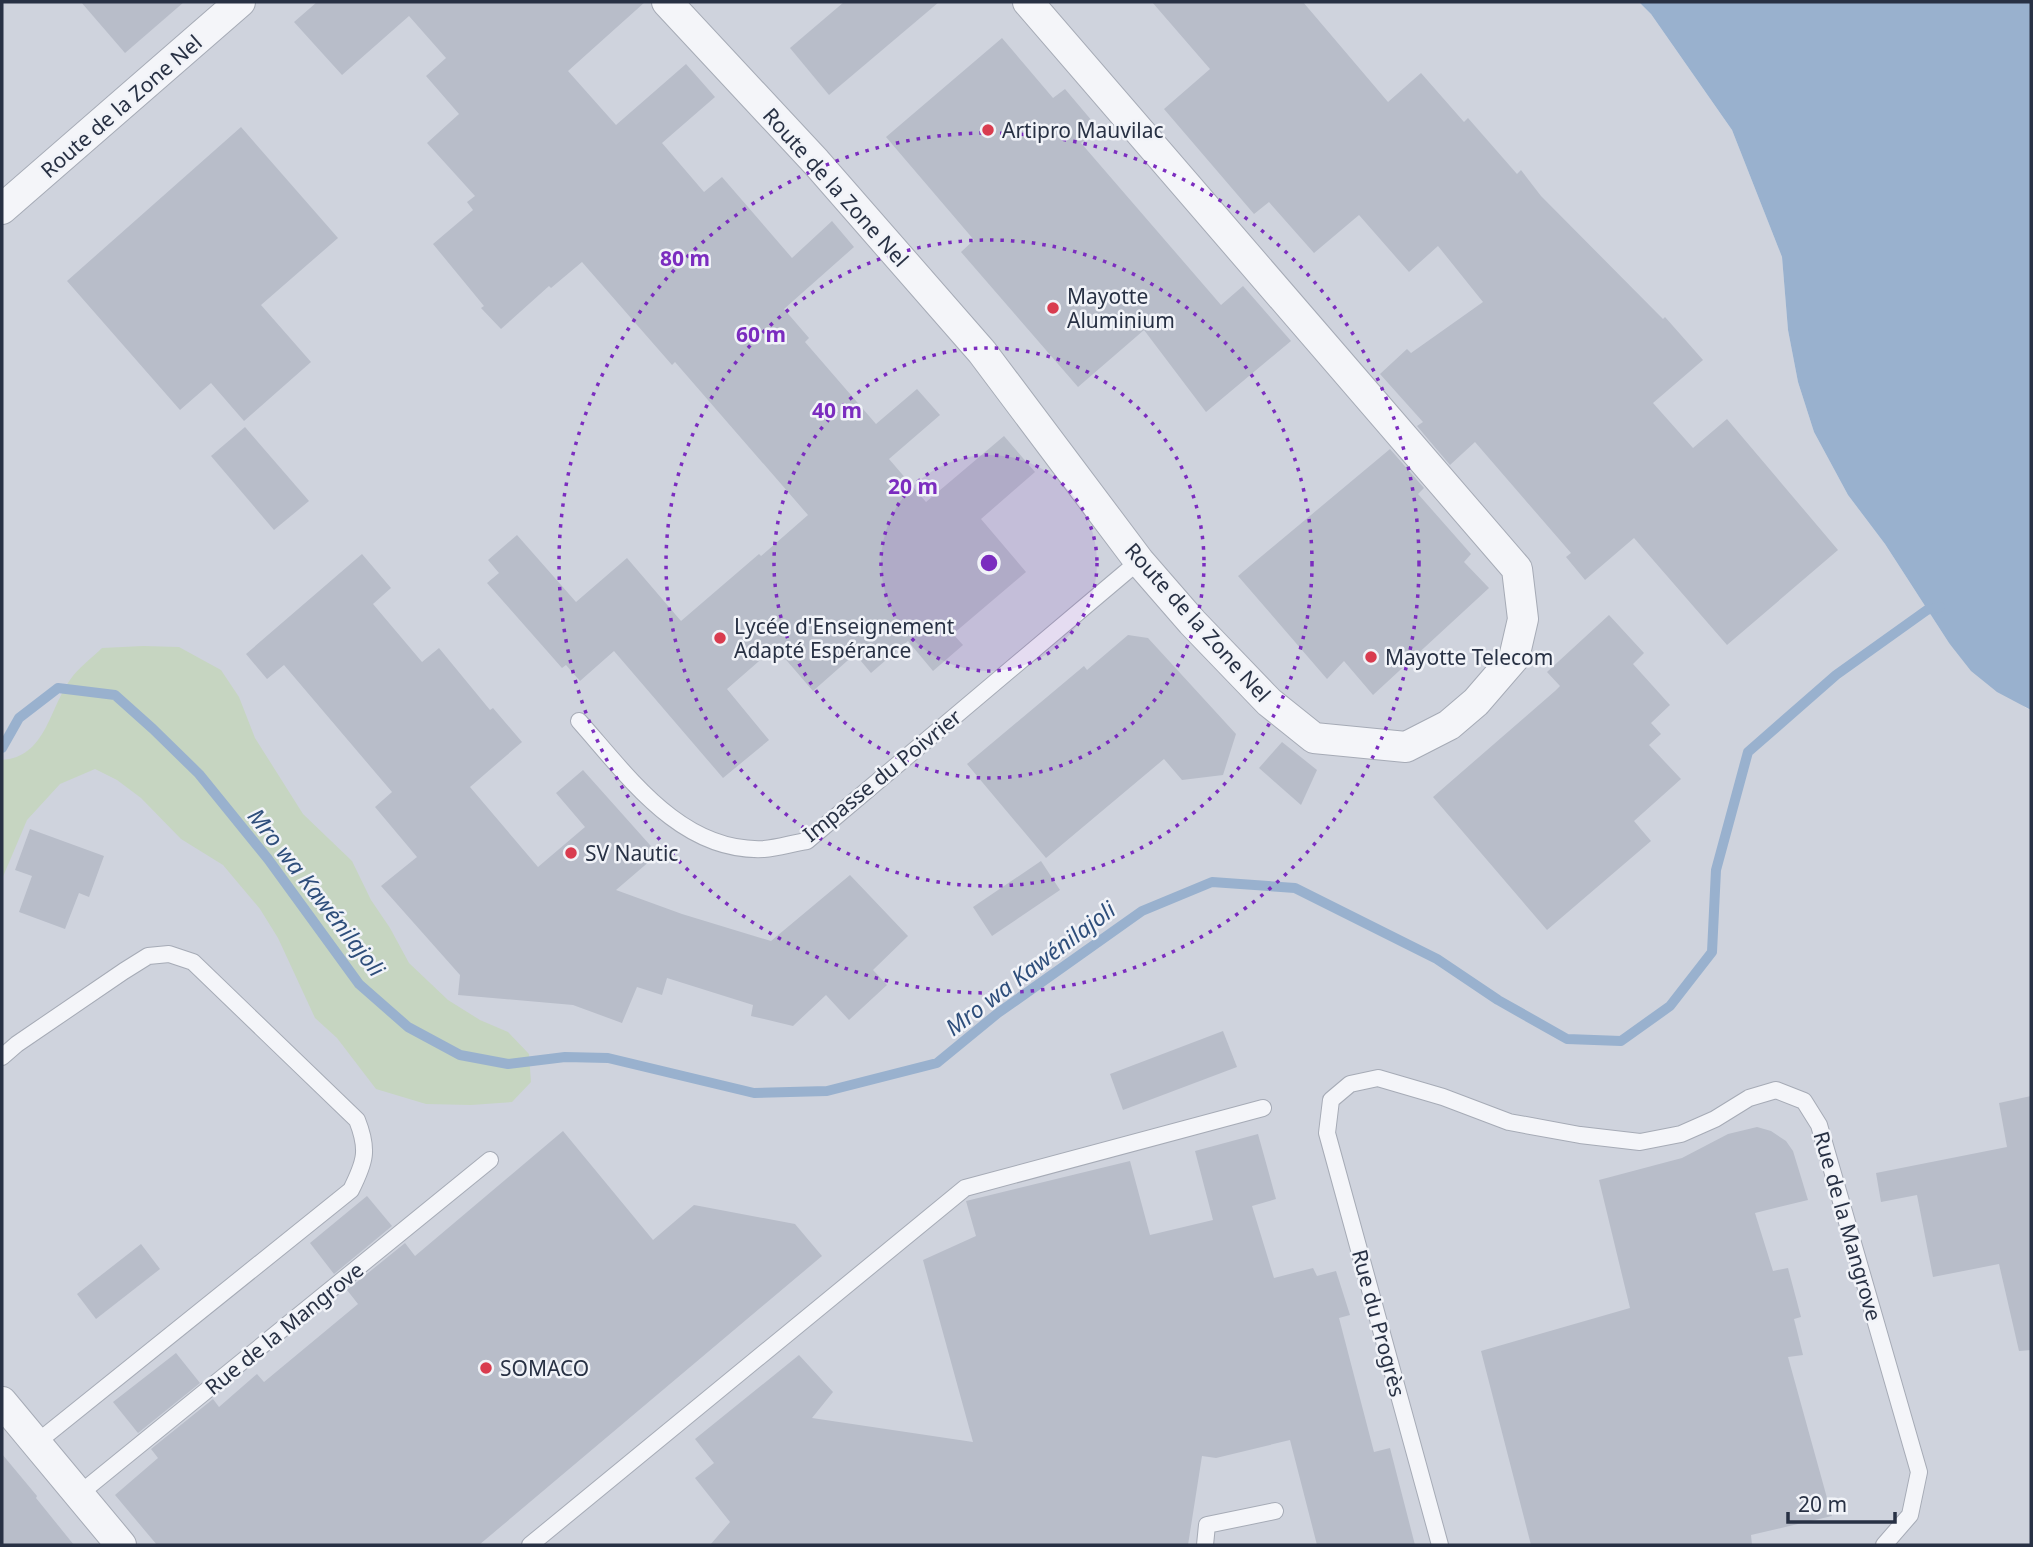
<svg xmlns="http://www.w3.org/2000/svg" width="2033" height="1547" viewBox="0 0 2033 1547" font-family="'Noto Sans',sans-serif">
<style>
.built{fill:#cfd3dd}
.green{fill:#c6d5c1}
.water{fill:#99b1ce}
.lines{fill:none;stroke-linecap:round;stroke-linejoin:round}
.stream{stroke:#99b1ce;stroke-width:10}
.building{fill:#b8bdc9}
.lane-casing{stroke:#a6abb6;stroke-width:18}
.street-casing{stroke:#a6abb6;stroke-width:32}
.lane{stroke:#f4f5f9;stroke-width:16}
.street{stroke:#f4f5f9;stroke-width:30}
.ring{fill:none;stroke:#7b2cbf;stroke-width:3.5;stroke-dasharray:3.5 7}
.poi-dot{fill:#d93c4f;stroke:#f1f3f8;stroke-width:2.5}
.labels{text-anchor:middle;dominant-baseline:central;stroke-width:5;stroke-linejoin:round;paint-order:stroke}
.street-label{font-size:21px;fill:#283144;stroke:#f1f3f8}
.poi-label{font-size:21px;fill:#283144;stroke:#f1f3f8;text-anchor:start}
.water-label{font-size:23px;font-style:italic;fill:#2e4e7b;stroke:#f1f3f8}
.centre{fill:#7b2cbf;stroke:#f1f3f8;stroke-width:3.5}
.ring-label{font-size:21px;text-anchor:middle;font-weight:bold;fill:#7b2cbf;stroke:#f1f3f8;stroke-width:5;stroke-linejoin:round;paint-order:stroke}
</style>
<rect width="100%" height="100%" fill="#e1e4eb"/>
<polygon class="built" points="2,2 1639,2 1651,14 1732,130 1782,257 1788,330 1798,382 1814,432 1848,495 1885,544 1949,643 2026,708 2031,710 2031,1545 2,1545"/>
<path class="green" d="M 143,646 L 179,647 L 221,670 L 239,697 L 255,738 L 303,814 L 352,861 L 371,900 L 390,928 L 409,963 L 448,1000 L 480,1020 L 508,1032 L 529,1054 L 531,1082 L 512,1102 L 471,1105 L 426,1104 L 376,1089 L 337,1038 L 315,1018 L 278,938 L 260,909 L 223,865 L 181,839 L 141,798 L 117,780 L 95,769 L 60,784 L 27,820 L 2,879 L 2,760 C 46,757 49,709 70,680 C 78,668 92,658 102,648 Z"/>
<polygon class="water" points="1639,2 2031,2 2031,710 1997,692 1971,671 1949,643 1885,544 1848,495 1814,432 1798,382 1788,330 1782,257 1732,130 1651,14"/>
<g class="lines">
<polyline class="stream" points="2,748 19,718 58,688 115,695 153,729 199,774 268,859 359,984 408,1027 460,1055 508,1064 565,1057 608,1058 754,1093 827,1091 937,1063 998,1013 1142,911 1212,882 1295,888 1437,959 1498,1000 1567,1039 1621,1041 1670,1006 1712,952 1716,870 1748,752 1836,675 1927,610 1940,607"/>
</g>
<g class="building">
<polygon points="81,2 184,2 125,53"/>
<polygon points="317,2 645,2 568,71 616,125 686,64 715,97 662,143 704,192 722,177 792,258 832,221 854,247 784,309 809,338 805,342 876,424 917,389 940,415 889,459 926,502 1004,436 1035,472 981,519 1026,572 953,634 963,645 933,671 908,641 871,673 855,654 813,691 775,647 727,689 769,740 723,778 614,651 580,681 566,665 562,668 487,583 499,573 488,560 517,535 576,602 627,558 681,621 759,554 761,556 808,515 675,362 672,365 582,262 551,288 549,286 501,329 481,308 484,306 433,244 473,210 467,202 475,196 427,143 459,114 426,76 446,58 409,16 342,75 294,22"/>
<polygon points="844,2 939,2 829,95 790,48"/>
<polygon points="1152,2 1303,2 1388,102 1421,73 1464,122 1468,118 1517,174 1521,170 1541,196 1663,319 1665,317 1703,360 1653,403 1693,448 1727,419 1838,550 1727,645 1634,538 1585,580 1566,557 1571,553 1475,442 1450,465 1417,426 1423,422 1380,374 1407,349 1411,353 1483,302 1438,246 1409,272 1359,215 1314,253 1269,202 1254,214 1164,109 1210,69"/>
<polygon points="1002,38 1053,98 1065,89 1098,128 1081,143 1221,305 1243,286 1291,341 1206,412 1144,330 1078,387 961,252 974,240 886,137"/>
<polygon points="241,127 338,238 261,305 311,362 244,421 211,383 180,410 67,281"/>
<polygon points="245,427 309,501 274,530 211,456"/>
<polygon points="1390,449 1424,488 1418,494 1471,554 1464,562 1489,588 1373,695 1344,661 1327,679 1238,576"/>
<polygon points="362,554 391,588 373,604 422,662 439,648 490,710 493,708 522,742 470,787 538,867 585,827 556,793 583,770 658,854 616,890 682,914 771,941 850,875 908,936 873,970 887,985 849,1020 826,995 793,1026 751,1016 753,1005 667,978 662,995 637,987 622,1023 573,1005 458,995 460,975 381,886 417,857 375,807 392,792 284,665 267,679 246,654"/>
<polygon points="1609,615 1644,653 1633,664 1670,705 1651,723 1661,734 1649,745 1681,779 1634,821 1651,841 1547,930 1433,797 1555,691 1560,686 1547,672"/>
<polygon points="1128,635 1148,638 1236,734 1223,775 1182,780 1164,759 1046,858 967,764 1084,666 1087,670"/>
<polygon points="1282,742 1317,770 1301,805 1259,768"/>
<polygon points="30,829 104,856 89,897 79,893 65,929 19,912 32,876 15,870"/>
<polygon points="1041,861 1060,890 992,936 973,907"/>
<polygon points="1223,1031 1237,1067 1123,1110 1110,1074"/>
<polygon points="2031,1096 2031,1350 2019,1351 1999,1264 1933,1277 1917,1195 1881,1202 1876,1173 2007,1147 1999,1103"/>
<polygon points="1757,1127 1771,1131 1786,1141 1793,1151 1808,1200 1755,1213 1773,1271 1788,1268 1801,1317 1794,1319 1803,1355 1788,1357 1832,1516 1751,1535 1752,1545 1531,1545 1481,1351 1630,1308 1599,1180 1682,1158 1728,1134"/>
<polygon points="563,1131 653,1240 694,1205 795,1224 822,1256 479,1545 157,1545 115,1495 158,1458 151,1449 213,1399 219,1407 257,1374 264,1382 358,1304 347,1290 405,1243 415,1256"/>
<polygon points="1258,1134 1276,1199 1252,1206 1274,1278 1313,1268 1317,1276 1336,1271 1350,1315 1339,1318 1374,1452 1390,1448 1415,1545 1317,1545 1290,1440 1216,1458 1202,1456 1188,1545 710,1545 730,1522 695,1478 714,1463 695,1439 799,1355 833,1392 812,1418 973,1442 923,1260 976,1236 966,1201 1130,1161 1150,1235 1213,1220 1195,1151"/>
<polygon points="367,1196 392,1226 334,1274 310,1243"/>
<polygon points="141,1244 160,1269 96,1319 77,1294"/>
<polygon points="176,1353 200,1383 138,1433 113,1402"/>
<polygon points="2,1454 37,1496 36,1498 74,1545 2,1545"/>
</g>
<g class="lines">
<defs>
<g id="lane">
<path d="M 579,721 C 628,776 681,853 764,849 C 778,848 793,843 807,841 L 1139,561"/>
<path d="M 2,1057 L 17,1044 L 124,971 L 148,956 L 169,954 L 193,962 L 357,1120 C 369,1150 365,1162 351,1190 L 35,1444"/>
<polyline points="78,1495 490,1160"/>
<polyline points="530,1545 965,1188 1263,1108"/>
<polyline points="1205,1545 1207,1525 1275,1511"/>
<polyline points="1440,1545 1327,1133 1331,1100 1350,1084 1378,1078 1443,1097 1509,1122 1580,1135 1640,1142 1681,1134 1715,1119 1749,1098 1776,1090 1804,1101 1819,1125 1919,1472 1910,1515 1884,1545"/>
</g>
<g id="street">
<polyline points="667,2 816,162 982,352 1139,561 1192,622 1269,702 1314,738 1406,747 1449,725 1476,702 1514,658 1523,619 1517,569 1028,2"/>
<polyline points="2,209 240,2"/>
<polyline points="2,1402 121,1545"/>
</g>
</defs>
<use href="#lane" class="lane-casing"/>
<use href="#street" class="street-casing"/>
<use href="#lane" class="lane"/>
<use href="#street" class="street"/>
</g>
<circle cx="989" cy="563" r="108" fill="#7b2cbf" fill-opacity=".12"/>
<g class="ring">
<circle cx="989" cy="563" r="108"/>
<circle cx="989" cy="563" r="215"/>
<circle cx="989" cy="563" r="323"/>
<circle cx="989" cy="563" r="430"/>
</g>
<g class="poi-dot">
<circle cx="988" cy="130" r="7"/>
<circle cx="1053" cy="308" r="7"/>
<circle cx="720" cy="638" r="7"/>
<circle cx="1371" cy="657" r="7"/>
<circle cx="571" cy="853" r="7"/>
<circle cx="486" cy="1368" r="7"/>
</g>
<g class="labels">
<g class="street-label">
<text transform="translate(121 106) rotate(-41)">Route de la Zone Nel</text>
<text transform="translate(836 187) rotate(48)">Route de la Zone Nel</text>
<text transform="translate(1198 622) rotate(48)">Route de la Zone Nel</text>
<text transform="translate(882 775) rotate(-39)">Impasse du Poivrier</text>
<text transform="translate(1848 1226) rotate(74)">Rue de la Mangrove</text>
<text transform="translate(1379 1323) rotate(75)">Rue du Progrès</text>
<text transform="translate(284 1328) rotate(-39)">Rue de la Mangrove</text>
</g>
<g class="poi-label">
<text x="1002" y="130">Artipro Mauvilac</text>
<text x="1067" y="296">Mayotte<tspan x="1067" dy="24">Aluminium</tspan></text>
<text x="734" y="626">Lycée d'Enseignement<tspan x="734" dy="24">Adapté Espérance</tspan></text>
<text x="1385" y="657">Mayotte Telecom</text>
<text x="585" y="853">SV Nautic</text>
<text x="500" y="1368">SOMACO</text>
</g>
<g class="water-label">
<text transform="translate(317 892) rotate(52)">Mro wa Kawénilajoli</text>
<text transform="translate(1030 968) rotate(-37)">Mro wa Kawénilajoli</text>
</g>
</g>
<circle cx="989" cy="563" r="10" class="centre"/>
<g class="ring-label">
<text x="685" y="266">80 m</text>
<text x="761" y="342">60 m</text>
<text x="837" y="418">40 m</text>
<text x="913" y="494">20 m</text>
</g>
<rect width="2033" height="1547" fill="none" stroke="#283144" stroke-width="7"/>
<path d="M1788 1512v10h107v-10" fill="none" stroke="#283144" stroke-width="3.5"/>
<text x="1798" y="1512" font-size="21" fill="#283144" stroke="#f1f3f8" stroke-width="5" paint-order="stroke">20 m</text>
</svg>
